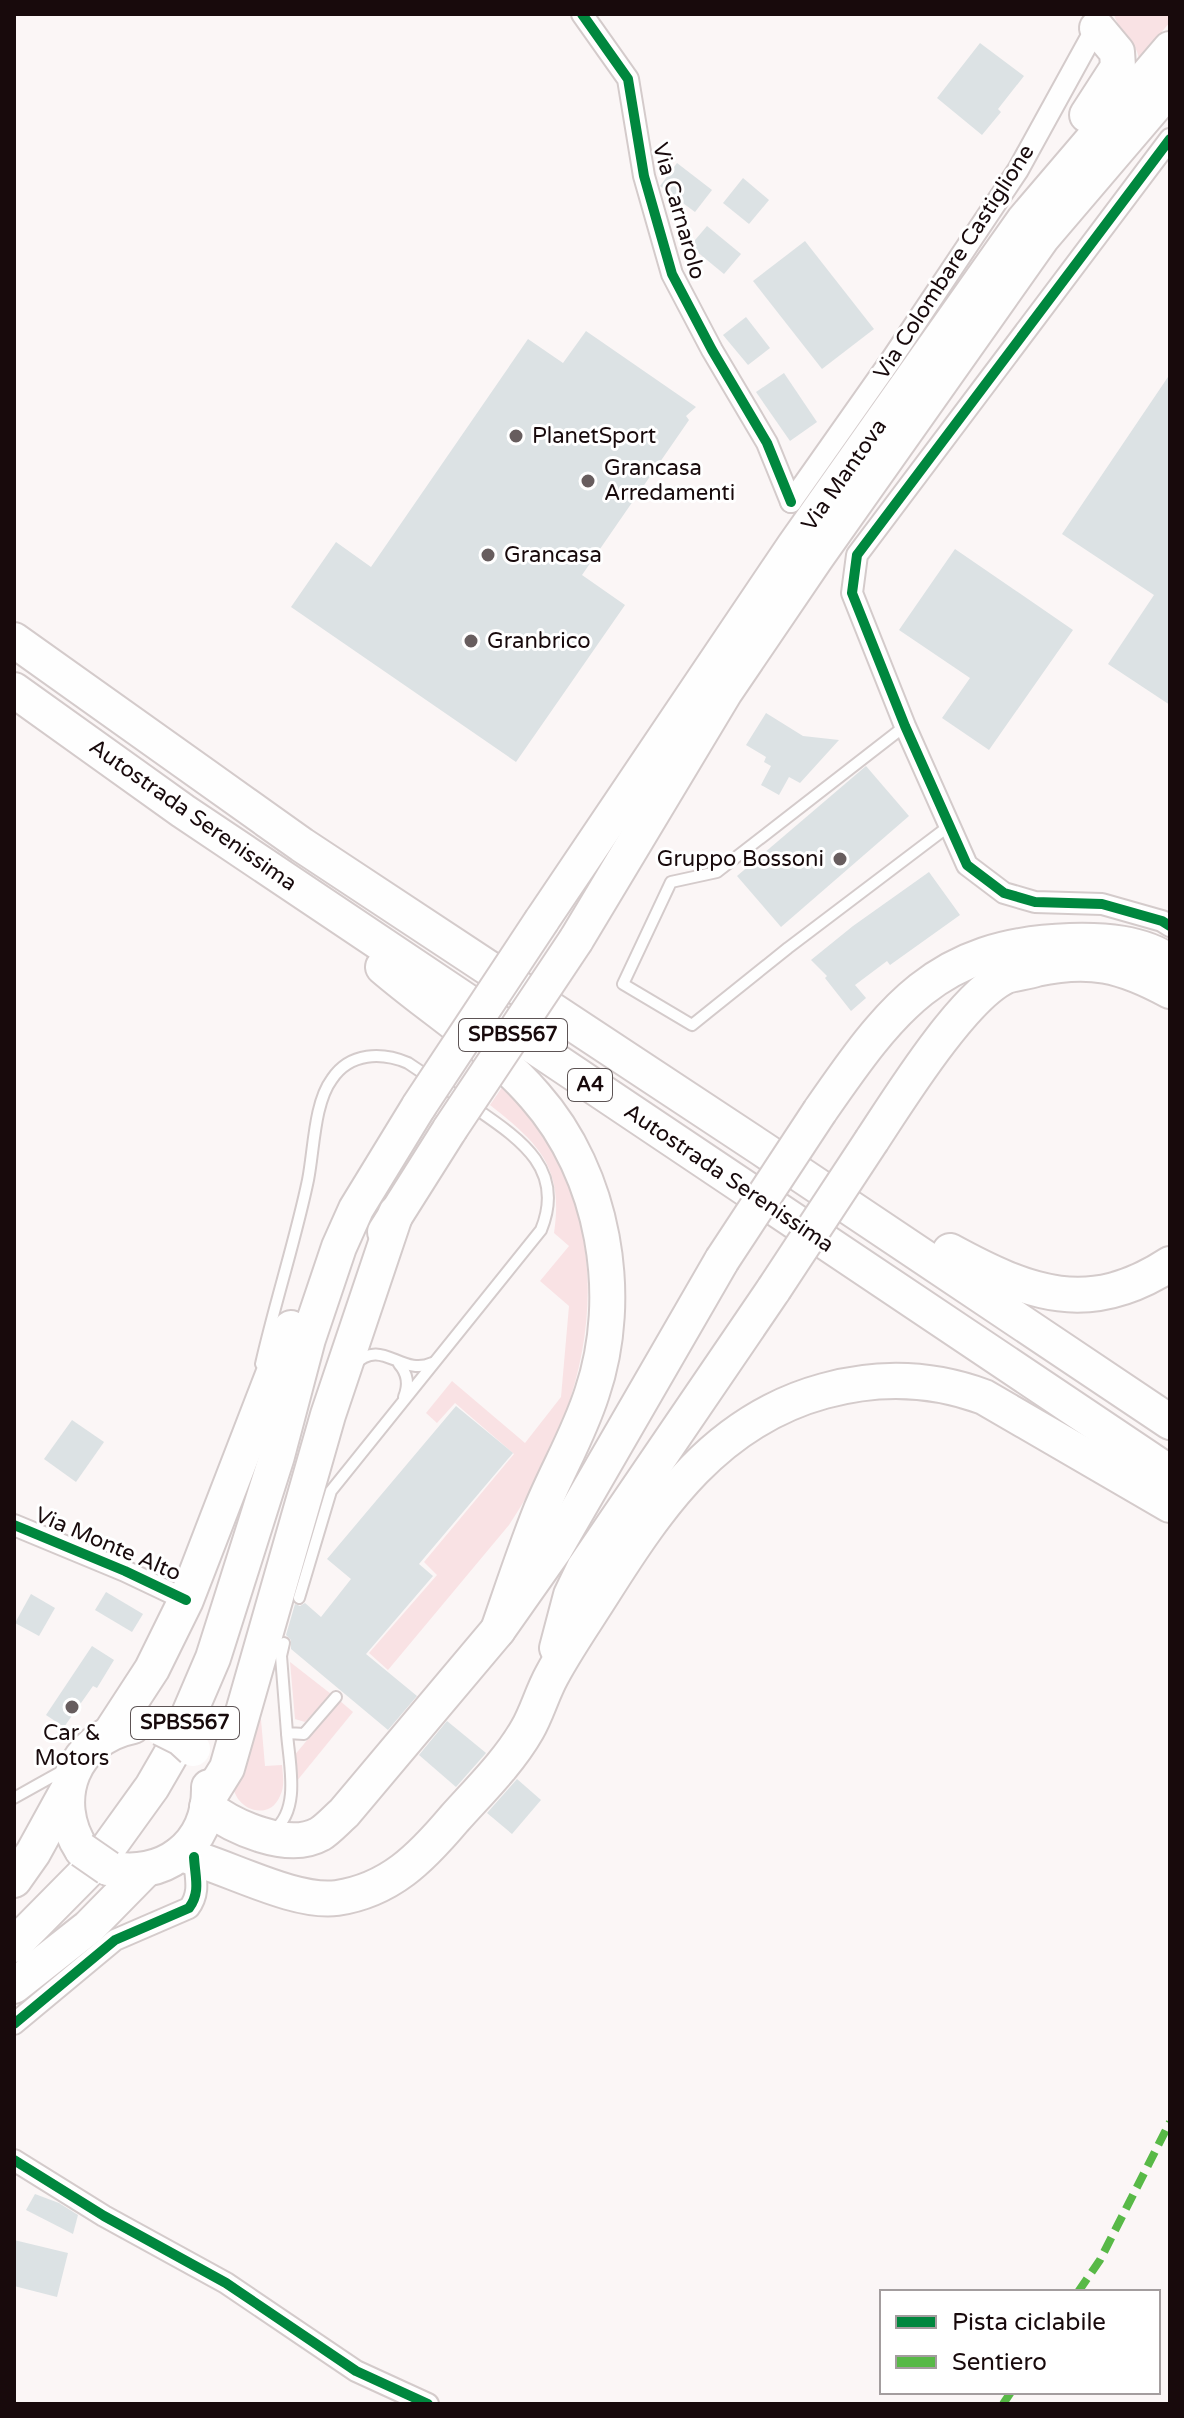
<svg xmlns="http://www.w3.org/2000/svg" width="1184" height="2418" viewBox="0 0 1184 2418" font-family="'Varela Round',sans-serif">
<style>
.green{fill:#f9e2e4}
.building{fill:#dce2e4}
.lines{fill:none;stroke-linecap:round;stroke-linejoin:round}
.lane-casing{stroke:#d4cbcb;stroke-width:14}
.street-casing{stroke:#d4cbcb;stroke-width:24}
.highway-casing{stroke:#d4cbcb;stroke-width:38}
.lane{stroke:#fefefe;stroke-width:10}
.street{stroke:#fefefe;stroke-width:20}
.highway{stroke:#fefefe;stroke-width:34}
.highway-bridge-casing{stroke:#d4cbcb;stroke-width:38;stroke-linecap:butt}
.highway-bridge{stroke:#fefefe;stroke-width:34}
.quiet{stroke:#58b947;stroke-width:8;stroke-dasharray:16 8;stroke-linecap:butt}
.cycleway-casing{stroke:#fff;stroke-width:15}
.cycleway{stroke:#00873e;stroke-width:10}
.poi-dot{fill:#675d5e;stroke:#fff;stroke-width:3}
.labels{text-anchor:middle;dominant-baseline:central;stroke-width:6;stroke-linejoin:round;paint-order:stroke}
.shield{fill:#fff;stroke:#5d5455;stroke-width:2}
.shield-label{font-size:20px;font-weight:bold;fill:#180a0c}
.street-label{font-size:22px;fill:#180a0c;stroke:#fff}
.poi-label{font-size:22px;fill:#180a0c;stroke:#fff;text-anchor:start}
</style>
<rect width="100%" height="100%" fill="#fbf6f6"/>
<g class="green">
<path d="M 1114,14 L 1170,14 L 1170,22 L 1139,59 C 1136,39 1118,32 1114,14 Z"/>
<path d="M 505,1083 C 530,1116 554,1148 569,1187 C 613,1301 574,1428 509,1525 L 388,1670 L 369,1653 L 437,1575 L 424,1562 L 514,1454 L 455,1403 L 437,1423 L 426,1413 L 452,1381 L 525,1443 L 561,1397 L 569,1306 L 540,1281 L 569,1246 L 554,1233 C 564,1167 538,1143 490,1105 Z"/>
<polygon points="290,1662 331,1694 305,1722 295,1719"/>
<path d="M 258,1685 L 265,1766 L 282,1765 C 283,1776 285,1786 280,1796 C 269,1823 233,1809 233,1783 C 233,1773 238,1762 241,1752 C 247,1730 252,1707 258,1685 Z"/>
<polygon points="340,1701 353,1712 296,1782 293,1757"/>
</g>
<g class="building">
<polygon points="980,43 1024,76 998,109 1001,112 982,135 937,98"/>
<polygon points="677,163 712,190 695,212 660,186"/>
<polygon points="743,178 769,200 749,224 723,203"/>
<polygon points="707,226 741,254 724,274 690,246"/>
<polygon points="805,241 874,329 822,369 753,281"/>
<polygon points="746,317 770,348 748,365 723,335"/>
<polygon points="586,331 696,407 686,416 689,420 582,575 625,605 516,762 291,607 336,542 371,567 528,339 563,363"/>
<polygon points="784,373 817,422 790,441 756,392"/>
<polygon points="1170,374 1170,705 1108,664 1154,595 1062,534"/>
<polygon points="955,549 1073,630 989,750 942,718 970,678 899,630"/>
<polygon points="766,713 803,736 839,740 800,783 789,777 779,795 761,785 771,766 764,762 766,757 746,745"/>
<polygon points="866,766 909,816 781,927 737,876"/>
<polygon points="929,872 960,915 890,965 887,961 855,985 866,998 851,1011 825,978 827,976 811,960 853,926"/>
<polygon points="456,1406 513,1453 419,1564 433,1576 366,1654 417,1696 388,1730 291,1649 291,1640 286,1635 295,1604 300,1606 305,1603 321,1617 351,1579 327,1559"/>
<polygon points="72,1420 104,1442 76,1482 44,1459"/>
<polygon points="106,1592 143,1614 132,1632 95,1610"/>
<polygon points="31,1594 55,1608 39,1636 15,1623"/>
<polygon points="92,1646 114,1660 97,1688 93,1686 64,1727 46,1715"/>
<polygon points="447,1721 486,1753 456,1787 419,1755"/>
<polygon points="517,1779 541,1800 512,1834 487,1813"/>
<polygon points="35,2194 59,2203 78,2215 73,2234 26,2210"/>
<polygon points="14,2240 68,2253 57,2297 14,2286"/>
</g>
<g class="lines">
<defs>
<g id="lane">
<polyline points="905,726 717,872 671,882 623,984 692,1025 788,948 949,826"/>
<path d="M 261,1364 C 275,1302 295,1242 308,1180 C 314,1150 314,1103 332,1079 C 350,1052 382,1052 408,1063 C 430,1078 453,1093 475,1108 C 520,1139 566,1169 541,1230 L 331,1491 L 299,1598"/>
<path d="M 355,1364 C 382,1337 402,1377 432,1363"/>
<path d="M 399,1364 C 408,1374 409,1385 404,1397"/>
<polyline points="284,1643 281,1656 287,1733 304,1734 336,1697"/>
<polyline points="14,1798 64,1770"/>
<path d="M 274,1830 C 301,1809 289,1763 287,1733"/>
</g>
<g id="street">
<polyline points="582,14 628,79 644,176 672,274 712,350 767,443 791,502"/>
<polyline points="1170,139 857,555 852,593 905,726 967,865 1004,893 1035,902 1102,904 1162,921 1170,926"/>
<polyline points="791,502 891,360 1018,170 1100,21"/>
<polyline points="14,1525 125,1571 186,1600"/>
<path d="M 14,2024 L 115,1940 L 189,1908 C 201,1892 195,1877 194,1857"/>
<polyline points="14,2160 104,2216 226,2283 356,2371 428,2404"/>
</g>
<g id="highway">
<polyline points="1087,115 1118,67 1117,52 1097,28"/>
<polyline points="14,640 302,845 761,1148 1170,1422"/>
<polyline points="14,690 183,811 1170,1473"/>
<polyline points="542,920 794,546 1024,220 1170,49"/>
<polyline points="576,940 725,692 816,558 1042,238 1170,88"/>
<path d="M 383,967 C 433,1010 492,1046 535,1096 C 604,1174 625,1296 592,1393 C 579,1434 557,1471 541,1510 C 525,1550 512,1590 498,1630"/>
<path d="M 820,1111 C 890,1010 936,945 1070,941 C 1103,940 1142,942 1170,962"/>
<path d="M 872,1140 C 899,1099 963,996 1006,976 C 1015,973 1027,972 1036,969 C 1090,957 1122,965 1170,991"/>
<polyline points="385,1232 450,1129"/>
<path d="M 950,1251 C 1029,1294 1089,1317 1170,1264"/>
<polyline points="557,1648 571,1595 584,1568 774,1289"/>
<polyline points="111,1732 152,1669 186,1600 291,1328"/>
<polyline points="209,1797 227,1768 328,1415 396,1213"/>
<path d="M 207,1807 C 233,1827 288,1852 320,1834 C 328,1829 336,1820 344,1813 L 498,1630 L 555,1549 L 722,1260"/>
<path d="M 82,1850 C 49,1800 73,1738 133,1726"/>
<path d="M 180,1854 C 225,1865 294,1904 337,1898 C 390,1890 421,1858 454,1819 C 479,1791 508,1763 527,1730 C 537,1713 542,1693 552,1675 C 567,1647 586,1620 603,1593 C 659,1504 717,1420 824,1391 C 878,1376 933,1378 984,1397 L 1170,1505"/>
<path d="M 108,1868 C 163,1880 210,1846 209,1787"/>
<polyline points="14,1880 33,1853 66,1793"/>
<polyline points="14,1945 103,1855 152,1787 174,1749 213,1658 277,1456 308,1339 339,1247 356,1209 419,1106"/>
<polyline points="14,1986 89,1927 144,1871"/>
</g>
</defs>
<use href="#lane" class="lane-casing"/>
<use href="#street" class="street-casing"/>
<use href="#highway" class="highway-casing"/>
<use href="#lane" class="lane"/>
<use href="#street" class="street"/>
<use href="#highway" class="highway"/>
<defs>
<g id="highway-bridge">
<polyline points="419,1106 542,920"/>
<polyline points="450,1129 576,940"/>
<polyline points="722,1260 820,1111"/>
<polyline points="774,1289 872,1140"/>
<polyline points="161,1728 181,1738 193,1749"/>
<polyline points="82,1850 108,1868"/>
</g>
</defs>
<use href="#highway-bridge" class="highway-bridge-casing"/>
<use href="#highway-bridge" class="highway-bridge"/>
<g class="quiet">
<polyline points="1078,2292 1100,2260 1170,2122"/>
<polyline points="1003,2404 1011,2392"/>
</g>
<defs>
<g id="cycleway">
<polyline points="582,14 628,79 644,176 672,274 712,350 767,443 791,502"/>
<polyline points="1170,139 857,555 852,593 905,726 967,865 1004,893 1035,902 1102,904 1162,921 1170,926"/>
<polyline points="14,1525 125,1571 186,1600"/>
<path d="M 14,2024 L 115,1940 L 189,1908 C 201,1892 195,1877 194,1857"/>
<polyline points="14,2160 104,2216 226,2283 356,2371 428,2404"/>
</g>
</defs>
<use href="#cycleway" class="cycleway-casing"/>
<use href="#cycleway" class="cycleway"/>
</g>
<g class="poi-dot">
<circle cx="516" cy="436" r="8"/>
<circle cx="588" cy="481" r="8"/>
<circle cx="488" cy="555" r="8"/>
<circle cx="471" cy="641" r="8"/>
<circle cx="840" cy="859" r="8"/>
<circle cx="72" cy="1707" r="8"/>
</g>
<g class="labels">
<g class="shield">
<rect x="459" y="1019" width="108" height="32" rx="6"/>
<rect x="568" y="1069" width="44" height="32" rx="6"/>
<rect x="131" y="1707" width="108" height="32" rx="6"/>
</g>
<g class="shield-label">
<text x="513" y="1035">SPBS567</text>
<text x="590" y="1085">A4</text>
<text x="185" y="1723">SPBS567</text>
</g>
<g class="street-label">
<text transform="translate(679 211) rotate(74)">Via Carnarolo</text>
<text transform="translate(954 262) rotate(-57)">Via Colombare Castiglione</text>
<text transform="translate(844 475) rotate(-55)">Via Mantova</text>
<text transform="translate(193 815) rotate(35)">Autostrada Serenissima</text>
<text transform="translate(729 1178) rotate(34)">Autostrada Serenissima</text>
<text transform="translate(108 1544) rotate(23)">Via Monte Alto</text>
</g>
<g class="poi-label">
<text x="532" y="436">PlanetSport</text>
<text x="604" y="468">Grancasa<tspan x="604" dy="25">Arredamenti</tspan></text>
<text x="504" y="555">Grancasa</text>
<text x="487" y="641">Granbrico</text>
<text x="824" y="859" text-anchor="end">Gruppo Bossoni</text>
<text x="72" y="1733" text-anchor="middle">Car &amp;<tspan x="72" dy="25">Motors</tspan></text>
</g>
</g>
<rect width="1184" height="2418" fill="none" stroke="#180a0c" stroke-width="32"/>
<rect x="880" y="2290" width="280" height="104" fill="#ffffff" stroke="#a39d9e" stroke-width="2"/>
<rect x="896" y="2316" width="40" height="12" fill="#00873e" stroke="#a39d9e" stroke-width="2"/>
<text x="952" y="2330" font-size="24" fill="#180a0c">Pista ciclabile</text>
<rect x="896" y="2356" width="40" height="12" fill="#58b947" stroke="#a39d9e" stroke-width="2"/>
<text x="952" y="2370" font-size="24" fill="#180a0c">Sentiero</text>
</svg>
